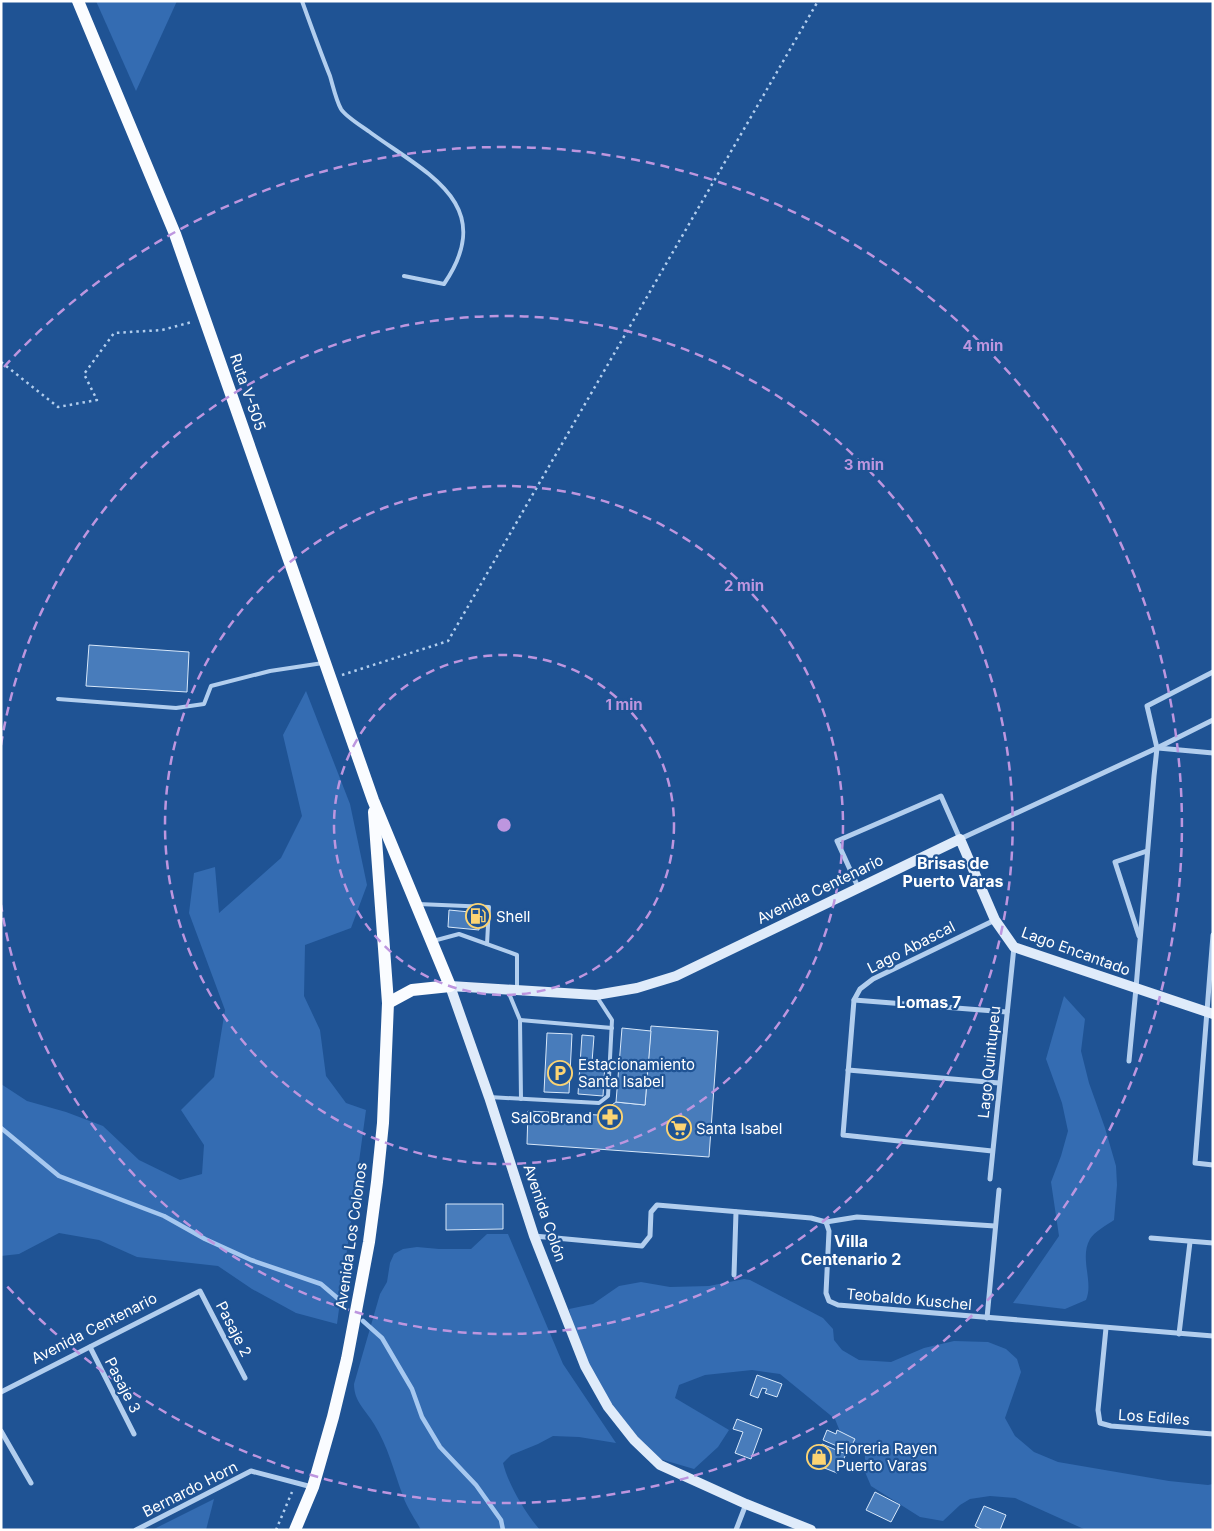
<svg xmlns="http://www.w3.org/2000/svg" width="1214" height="1531" viewBox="0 0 1214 1531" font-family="Inter,sans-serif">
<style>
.green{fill:#346cb2}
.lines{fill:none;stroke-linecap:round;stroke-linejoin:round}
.stream{stroke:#a6c8f0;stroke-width:4.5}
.building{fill:#487cbb;stroke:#d8e8fa}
.path{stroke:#b2ceee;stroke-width:2.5;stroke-dasharray:2.5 4;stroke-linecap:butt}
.lane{stroke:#b2ceee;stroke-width:4}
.street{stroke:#b2ceee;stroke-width:5}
.secondary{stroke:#dfebfa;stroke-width:10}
.primary{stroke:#fafcff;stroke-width:12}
.ring{fill:none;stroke:#bd96df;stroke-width:2.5;stroke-dasharray:9 6}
.labels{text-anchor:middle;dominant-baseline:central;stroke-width:4.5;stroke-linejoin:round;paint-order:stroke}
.street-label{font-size:15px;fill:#fff;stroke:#1f5394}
.poi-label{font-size:15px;fill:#fff;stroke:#1f5394;text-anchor:start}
.neighbourhood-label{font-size:16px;font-weight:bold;fill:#fff;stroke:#1f5394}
.centre{fill:#bd96df;stroke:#1f5394;stroke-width:2.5}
.ring-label{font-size:15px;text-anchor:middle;font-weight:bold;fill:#bd96df;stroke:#1f5394;stroke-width:4.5;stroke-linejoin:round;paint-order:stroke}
</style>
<rect width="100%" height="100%" fill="#1f5394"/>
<g class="green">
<polygon points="96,1 177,1 136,91"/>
<polygon points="306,691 350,804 367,885 351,928 305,945 304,996 320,1030 326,1076 346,1103 366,1110 337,1324 296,1313 252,1289 218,1266 137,1257 99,1240 59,1233 19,1254 1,1256 1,1084 27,1101 66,1112 103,1126 139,1160 180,1180 202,1174 204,1145 181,1110 214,1077 225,1010 189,913 194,873 215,867 219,913 281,858 302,816 283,735"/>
<path d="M 1064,996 L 1085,1019 L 1081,1051 L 1089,1083 L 1105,1128 L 1116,1166 L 1117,1185 L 1114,1220 C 1107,1225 1094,1232 1090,1239 C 1079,1258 1094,1282 1086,1300 L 1065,1309 L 1013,1303 L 1059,1236 L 1051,1182 L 1061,1156 L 1068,1131 L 1062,1103 L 1046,1059 Z"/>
<path d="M 487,1234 L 508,1234 L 563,1364 L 616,1443 L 579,1437 L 553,1436 L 538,1444 L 511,1455 L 503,1463 C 508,1484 526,1514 540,1530 L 421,1530 C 415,1519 407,1508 403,1496 C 394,1472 388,1446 374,1424 C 366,1410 354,1402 354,1384 L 380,1294 L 387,1282 L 390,1263 L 394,1254 L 403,1249 L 417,1247 L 439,1249 L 471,1249 Z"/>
<polygon points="744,1279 750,1280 823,1318 833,1329 834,1340 842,1350 859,1360 891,1362 924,1348 954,1341 988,1342 1006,1349 1017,1359 1021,1372 1005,1418 1015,1436 1034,1452 1058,1462 1169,1481 1208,1485 1213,1484 1213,1530 1086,1530 1015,1498 990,1496 970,1499 960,1505 943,1521 920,1517 871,1486 865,1472 865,1448 841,1434 835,1419 780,1374 752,1370 705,1375 679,1385 675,1398 729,1430 718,1447 694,1469 643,1454 580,1354 569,1309 593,1304 619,1286 641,1282 670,1287 709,1286"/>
<polygon points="214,1499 206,1530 152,1530"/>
</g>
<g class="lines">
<g class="stream">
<polyline points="1,1128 59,1176 164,1216 205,1239 251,1260 321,1284 342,1302"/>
<polyline points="363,1321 382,1338 412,1389 422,1417 440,1447 476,1485 501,1520 503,1530"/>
</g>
</g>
<g class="building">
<polygon points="89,645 189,652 187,692 86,686"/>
<polygon points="449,910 480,913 479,930 448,927"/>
<polygon points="651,1026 718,1031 709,1157 527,1144 528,1111 598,1115 616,1102 645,1105"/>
<polygon points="622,1028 651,1031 645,1105 616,1102"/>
<polygon points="547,1033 572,1034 569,1093 544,1092"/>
<polygon points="582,1035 594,1036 592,1062 605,1063 603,1096 578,1094"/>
<polygon points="446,1204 503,1204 503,1229 446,1230"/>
<polygon points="757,1375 782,1384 777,1397 765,1393 767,1389 762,1388 758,1398 750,1395"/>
<polygon points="737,1419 762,1429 751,1459 735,1453 743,1432 733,1429"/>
<polygon points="827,1430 836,1434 837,1430 855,1439 851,1447 841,1443 839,1447 823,1440"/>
<polygon points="822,1444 846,1454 837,1473 812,1463"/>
<polygon points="875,1492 900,1505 891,1522 866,1510"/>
<polygon points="984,1506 1006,1515 1000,1530 983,1530 975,1526"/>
</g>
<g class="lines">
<g class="path">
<polyline points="1,362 58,407 97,400 84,374 114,333 162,330 192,322"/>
<polyline points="342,675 448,641 818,1"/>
<polyline points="276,1530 292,1492"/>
</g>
<g class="lane">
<path d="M 302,1 C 311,26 320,51 330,76 C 333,86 336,100 341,109 C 346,117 363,127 371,133 C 428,174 498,205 444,284 L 404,276"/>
<polyline points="58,699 176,708 204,704 211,686 270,671 323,663"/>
<polyline points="418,904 489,907 487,944"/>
<polyline points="433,941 459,934 517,955 517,989"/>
<polyline points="508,991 520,1020 521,1099"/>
<polyline points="520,1020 612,1028"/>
<polyline points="489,1097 599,1103 608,1096 612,1020 597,997"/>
</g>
<g class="street">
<polyline points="1158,748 1213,753"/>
<polyline points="858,887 837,841 941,796 960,839 1157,748 1213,720"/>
<polyline points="1213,935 1195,1163 1213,1165"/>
<polyline points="1139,936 1115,862 1147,851"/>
<polyline points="854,1000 1007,1012"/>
<polyline points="1129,1061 1136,988 1154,776 1157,748 1147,706 1213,672"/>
<polyline points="848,1070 999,1083"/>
<polyline points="992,1151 843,1135 854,1000 860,989 873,979 995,920"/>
<polyline points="990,1179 1014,947"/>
<polyline points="826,1222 829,1231 826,1293 829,1301 838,1305 1213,1336"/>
<polyline points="534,1236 642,1246 650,1236 651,1212 657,1205 811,1218 826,1222 857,1217 995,1226"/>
<polyline points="1151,1238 1213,1243"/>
<polyline points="734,1275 736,1212"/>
<polyline points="987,1318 999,1190"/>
<polyline points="1106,1328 1098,1410 1100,1423 1111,1426 1213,1434"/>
<polyline points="1179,1334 1190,1242"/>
<polyline points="90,1347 134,1434"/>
<polyline points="1,1392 200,1291 245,1378"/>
<polyline points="1,1431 31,1483"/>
<polyline points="136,1530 251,1471 312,1487"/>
<polyline points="736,1530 746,1504"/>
</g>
<polyline class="secondary" points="811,1530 746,1504 660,1465 634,1440 608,1407 585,1366 534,1236 489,1097 450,986 596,995 637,988 676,976 960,839 995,920 1014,947 1213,1014"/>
<g class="primary">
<polyline points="78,1 175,234 373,800 450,986 412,990 388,1003"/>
<polyline points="295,1530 313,1487 333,1417 347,1359 369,1242 377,1182 383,1123 388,1003 374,812"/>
</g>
</g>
<g class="ring">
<circle cx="504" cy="825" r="170"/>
<circle cx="504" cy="825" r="339"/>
<path d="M1 745A509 509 0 1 1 1 905"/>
<path d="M4 367A678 678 0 1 1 4 1283"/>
</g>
<defs>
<symbol id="fuel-ring" viewBox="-11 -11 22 22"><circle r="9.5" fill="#1f5394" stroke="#fcd473" stroke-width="1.5"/><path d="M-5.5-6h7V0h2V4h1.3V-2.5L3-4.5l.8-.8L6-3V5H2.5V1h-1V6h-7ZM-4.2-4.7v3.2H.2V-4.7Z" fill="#fcd473"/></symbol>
<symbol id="parking-ring" viewBox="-11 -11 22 22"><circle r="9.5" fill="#1f5394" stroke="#fcd473" stroke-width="1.5"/><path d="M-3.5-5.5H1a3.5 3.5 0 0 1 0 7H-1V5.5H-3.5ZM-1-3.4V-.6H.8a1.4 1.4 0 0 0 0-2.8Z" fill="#fcd473"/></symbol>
<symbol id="pharmacy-ring" viewBox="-11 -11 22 22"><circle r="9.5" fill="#1f5394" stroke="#fcd473" stroke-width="1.5"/><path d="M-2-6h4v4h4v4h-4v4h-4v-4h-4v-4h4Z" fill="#fcd473"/></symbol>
<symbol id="supermarket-ring" viewBox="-11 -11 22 22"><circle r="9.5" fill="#1f5394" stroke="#fcd473" stroke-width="1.5"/><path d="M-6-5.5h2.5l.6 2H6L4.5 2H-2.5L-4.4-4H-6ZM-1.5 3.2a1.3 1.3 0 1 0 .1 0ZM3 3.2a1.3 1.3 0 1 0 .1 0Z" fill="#fcd473"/></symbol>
<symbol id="shop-ring" viewBox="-11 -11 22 22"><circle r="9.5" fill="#1f5394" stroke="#fcd473" stroke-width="1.5"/><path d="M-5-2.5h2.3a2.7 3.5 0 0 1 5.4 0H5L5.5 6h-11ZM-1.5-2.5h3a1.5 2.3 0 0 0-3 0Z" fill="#fcd473"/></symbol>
</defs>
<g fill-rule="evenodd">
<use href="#fuel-ring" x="464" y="902" width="28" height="28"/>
<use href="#parking-ring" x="546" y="1059" width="28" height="28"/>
<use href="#pharmacy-ring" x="596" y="1103" width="28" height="28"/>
<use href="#supermarket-ring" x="665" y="1114" width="28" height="28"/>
<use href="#shop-ring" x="805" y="1443" width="28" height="28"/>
</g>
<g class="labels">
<g class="street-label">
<text transform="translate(248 392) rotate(71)">Ruta V-505</text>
<text transform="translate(820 889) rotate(-26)">Avenida Centenario</text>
<text transform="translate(911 947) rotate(-27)">Lago Abascal</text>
<text transform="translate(1076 951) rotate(20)">Lago Encantado</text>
<text transform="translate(989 1062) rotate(-84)">Lago Quintupeu</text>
<text transform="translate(545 1213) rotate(71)">Avenida Colón</text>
<text transform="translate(351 1236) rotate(-82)">Avenida Los Colonos</text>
<text transform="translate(909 1299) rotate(5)">Teobaldo Kuschel</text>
<text transform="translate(94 1328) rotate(-27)">Avenida Centenario</text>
<text transform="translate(234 1329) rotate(63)">Pasaje 2</text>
<text transform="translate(123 1385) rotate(63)">Pasaje 3</text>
<text transform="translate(1154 1417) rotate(4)">Los Ediles</text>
<text transform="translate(190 1489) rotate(-27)">Bernardo Horn</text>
</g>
<g class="poi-label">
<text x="496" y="916">Shell</text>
<text x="578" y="1064">Estacionamiento<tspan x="578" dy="17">Santa Isabel</tspan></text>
<text x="592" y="1117" text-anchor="end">SalcoBrand</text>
<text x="696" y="1128">Santa Isabel</text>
<text x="836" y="1448">Floreria Rayen<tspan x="836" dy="17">Puerto Varas</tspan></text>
</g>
<g class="neighbourhood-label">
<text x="953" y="863">Brisas de<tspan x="953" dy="18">Puerto Varas</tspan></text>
<text x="929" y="1002">Lomas 7</text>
<text x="851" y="1241">Villa<tspan x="851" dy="18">Centenario 2</tspan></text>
</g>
</g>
<circle cx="504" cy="825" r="8" class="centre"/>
<g class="ring-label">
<text x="983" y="351">4 min</text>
<text x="864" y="470">3 min</text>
<text x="744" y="591">2 min</text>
<text x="624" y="710">1 min</text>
</g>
<rect width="1214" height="1531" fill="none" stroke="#ffffff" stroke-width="5"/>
</svg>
